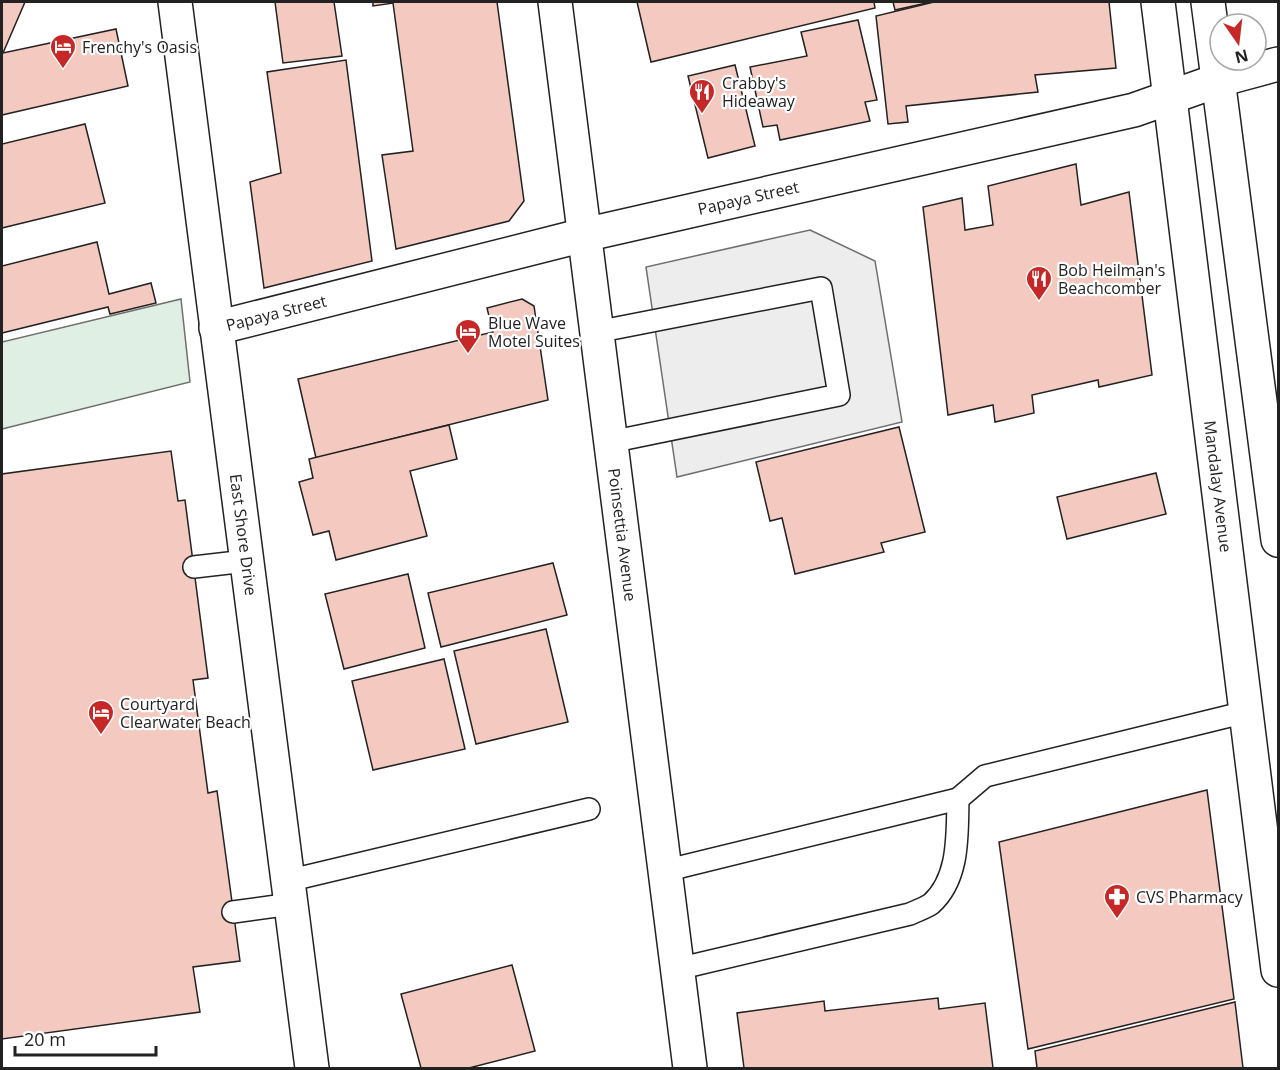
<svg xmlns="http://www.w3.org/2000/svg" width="1280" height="1070" viewBox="0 0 1280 1070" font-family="'Open Sans',sans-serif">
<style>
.green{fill:#e0efe3;stroke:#6f6f6f;stroke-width:1.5}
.parking{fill:#ededed;stroke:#6f6f6f;stroke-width:1.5}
.building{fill:#f3c9c0;stroke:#222;stroke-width:1.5}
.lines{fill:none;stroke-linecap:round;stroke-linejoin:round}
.lane-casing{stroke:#222;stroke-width:24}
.street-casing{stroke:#222;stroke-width:36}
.secondary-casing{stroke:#222;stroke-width:36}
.lane{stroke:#fff;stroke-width:21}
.street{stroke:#fff;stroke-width:33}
.secondary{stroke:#fff;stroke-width:33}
.labels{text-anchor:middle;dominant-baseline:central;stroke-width:4.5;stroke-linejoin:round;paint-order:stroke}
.poi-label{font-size:16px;fill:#222;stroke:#fff;text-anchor:start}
.street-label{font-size:16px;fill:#222;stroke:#fff}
</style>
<rect width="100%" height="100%" fill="#fff"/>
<polygon class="green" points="181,299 190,382 2,429 2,342"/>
<polygon class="parking" points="810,230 875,261 902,422 677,477 646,267"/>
<g class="building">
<polygon points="2,2 25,2 3,53 116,29 128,86 2,115"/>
<polygon points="275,2 334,2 342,56 283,63"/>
<polygon points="373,2 497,2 524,201 509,221 396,249 382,155 413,151 393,3 373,6"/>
<polygon points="637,2 874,2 875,8 651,62"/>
<polygon points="893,2 931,2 895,10"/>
<polygon points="934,2 1109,2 1116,68 1035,75 1038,92 906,106 908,122 888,124 876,16"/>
<polygon points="858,20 877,100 865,102 870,121 780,140 777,125 763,127 750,67 807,56 801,32"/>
<polygon points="346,60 372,261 264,288 250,182 281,173 267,72"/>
<polygon points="735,65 755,146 708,158 688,76"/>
<polygon points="85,124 105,203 2,228 2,144"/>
<polygon points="1076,164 1081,205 1129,192 1152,375 1099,387 1098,380 1032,395 1034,413 995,422 993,405 948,415 923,207 962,198 965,230 993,225 988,186"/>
<polygon points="97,242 109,294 151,283 156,303 110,314 108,307 2,333 2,266"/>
<polygon points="522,299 534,306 548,400 316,458 298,379 493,332 487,308"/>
<polygon points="449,425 457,459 410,471 427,536 336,560 329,531 313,535 299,482 313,478 309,459"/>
<polygon points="899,427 925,532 881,543 884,552 795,574 782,518 770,521 756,462"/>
<polygon points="171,451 178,501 185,500 208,678 193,680 208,793 217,791 240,961 193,967 200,1012 2,1039 2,474"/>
<polygon points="1156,473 1166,514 1067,539 1057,497"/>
<polygon points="553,563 567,615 441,647 428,593"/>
<polygon points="408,574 425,648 344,669 325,594"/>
<polygon points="546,629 568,722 476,744 454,651"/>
<polygon points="444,659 465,749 373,770 352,681"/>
<polygon points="1207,790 1234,999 1028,1049 999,842"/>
<polygon points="512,965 535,1051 469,1068 421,1068 401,994"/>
<polygon points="938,998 939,1009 985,1003 993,1068 744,1068 737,1013 824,1001 825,1011"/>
<polygon points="1235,1002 1243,1068 1037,1068 1035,1051"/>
</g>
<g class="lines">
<defs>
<g id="lane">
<polyline points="596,332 821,288 839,395 610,442"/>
<polyline points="194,567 246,561"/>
<polyline points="664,871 958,799 985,776 1246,712"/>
<polyline points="287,881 589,809"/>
<polyline points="233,912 291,904"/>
<path d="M 677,969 L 910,914 C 916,911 925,908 931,904 C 960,878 957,834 958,799"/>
</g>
<g id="street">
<path id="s1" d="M 175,2 L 312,1068"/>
<path id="s2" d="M 555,2 L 690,1068"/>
<path id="s3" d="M 216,328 L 584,235 L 1134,110 L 1219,80 L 1278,64"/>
</g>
<g id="secondary">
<path id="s4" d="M 1158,2 L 1278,970"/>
<polyline points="1208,2 1278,540"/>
</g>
</defs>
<use href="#lane" class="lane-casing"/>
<use href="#street" class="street-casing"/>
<use href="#secondary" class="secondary-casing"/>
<use href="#lane" class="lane"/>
<use href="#street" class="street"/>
<use href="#secondary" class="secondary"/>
</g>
<defs>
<symbol id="hotel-pin" viewBox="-11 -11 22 30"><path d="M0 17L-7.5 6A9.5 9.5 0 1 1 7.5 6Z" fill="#c62828" stroke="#fff"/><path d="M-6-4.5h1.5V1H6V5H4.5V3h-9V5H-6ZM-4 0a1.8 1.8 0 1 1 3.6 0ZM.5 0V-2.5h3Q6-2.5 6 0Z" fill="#fff"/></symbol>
<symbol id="restaurant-pin" viewBox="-11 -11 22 30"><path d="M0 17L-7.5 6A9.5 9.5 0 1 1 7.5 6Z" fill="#c62828" stroke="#fff"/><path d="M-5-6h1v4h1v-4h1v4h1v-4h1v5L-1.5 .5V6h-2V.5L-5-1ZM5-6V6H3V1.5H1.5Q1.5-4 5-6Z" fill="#fff"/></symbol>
<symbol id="pharmacy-pin" viewBox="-11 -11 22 30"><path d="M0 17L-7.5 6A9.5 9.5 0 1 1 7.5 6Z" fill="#c62828" stroke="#fff"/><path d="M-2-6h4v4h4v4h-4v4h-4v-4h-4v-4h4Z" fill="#fff"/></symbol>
</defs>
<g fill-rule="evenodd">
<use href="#hotel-pin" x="48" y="32" width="30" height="40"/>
<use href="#restaurant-pin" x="687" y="77" width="30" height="40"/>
<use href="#restaurant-pin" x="1024" y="264" width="30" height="40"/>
<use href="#hotel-pin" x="453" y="317" width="30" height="40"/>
<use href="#hotel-pin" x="86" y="698" width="30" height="40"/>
<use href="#pharmacy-pin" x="1102" y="882" width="30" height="40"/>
</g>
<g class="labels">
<g class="poi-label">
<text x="82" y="47">Frenchy's Oasis</text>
<text x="722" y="83">Crabby's<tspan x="722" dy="18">Hideaway</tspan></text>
<text x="1058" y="270">Bob Heilman's<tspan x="1058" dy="18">Beachcomber</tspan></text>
<text x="488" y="323">Blue Wave<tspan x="488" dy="18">Motel Suites</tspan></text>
<text x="120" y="704">Courtyard<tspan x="120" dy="18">Clearwater Beach</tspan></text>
<text x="1136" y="897">CVS Pharmacy</text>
</g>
<g class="street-label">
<text stroke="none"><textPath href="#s3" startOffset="548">Papaya Street</textPath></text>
<text stroke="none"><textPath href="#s3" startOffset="62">Papaya Street</textPath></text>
<text stroke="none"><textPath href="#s4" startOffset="488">Mandalay Avenue</textPath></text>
<text stroke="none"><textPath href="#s1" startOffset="537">East Shore Drive</textPath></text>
<text stroke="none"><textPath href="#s2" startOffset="537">Poinsettia Avenue</textPath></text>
</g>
</g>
<rect width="1280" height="1070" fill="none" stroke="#222222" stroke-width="6"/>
<g transform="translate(1238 42) rotate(166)"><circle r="28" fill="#ffffff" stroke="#a7a7a7" stroke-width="1.5"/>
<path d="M0-4.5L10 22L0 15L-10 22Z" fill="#c62828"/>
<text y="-9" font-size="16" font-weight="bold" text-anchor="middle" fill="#222222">N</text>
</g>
<path d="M15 1046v9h141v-9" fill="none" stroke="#222222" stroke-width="3"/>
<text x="24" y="1046" font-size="18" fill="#222222" stroke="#ffffff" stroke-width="4.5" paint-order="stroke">20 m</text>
</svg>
